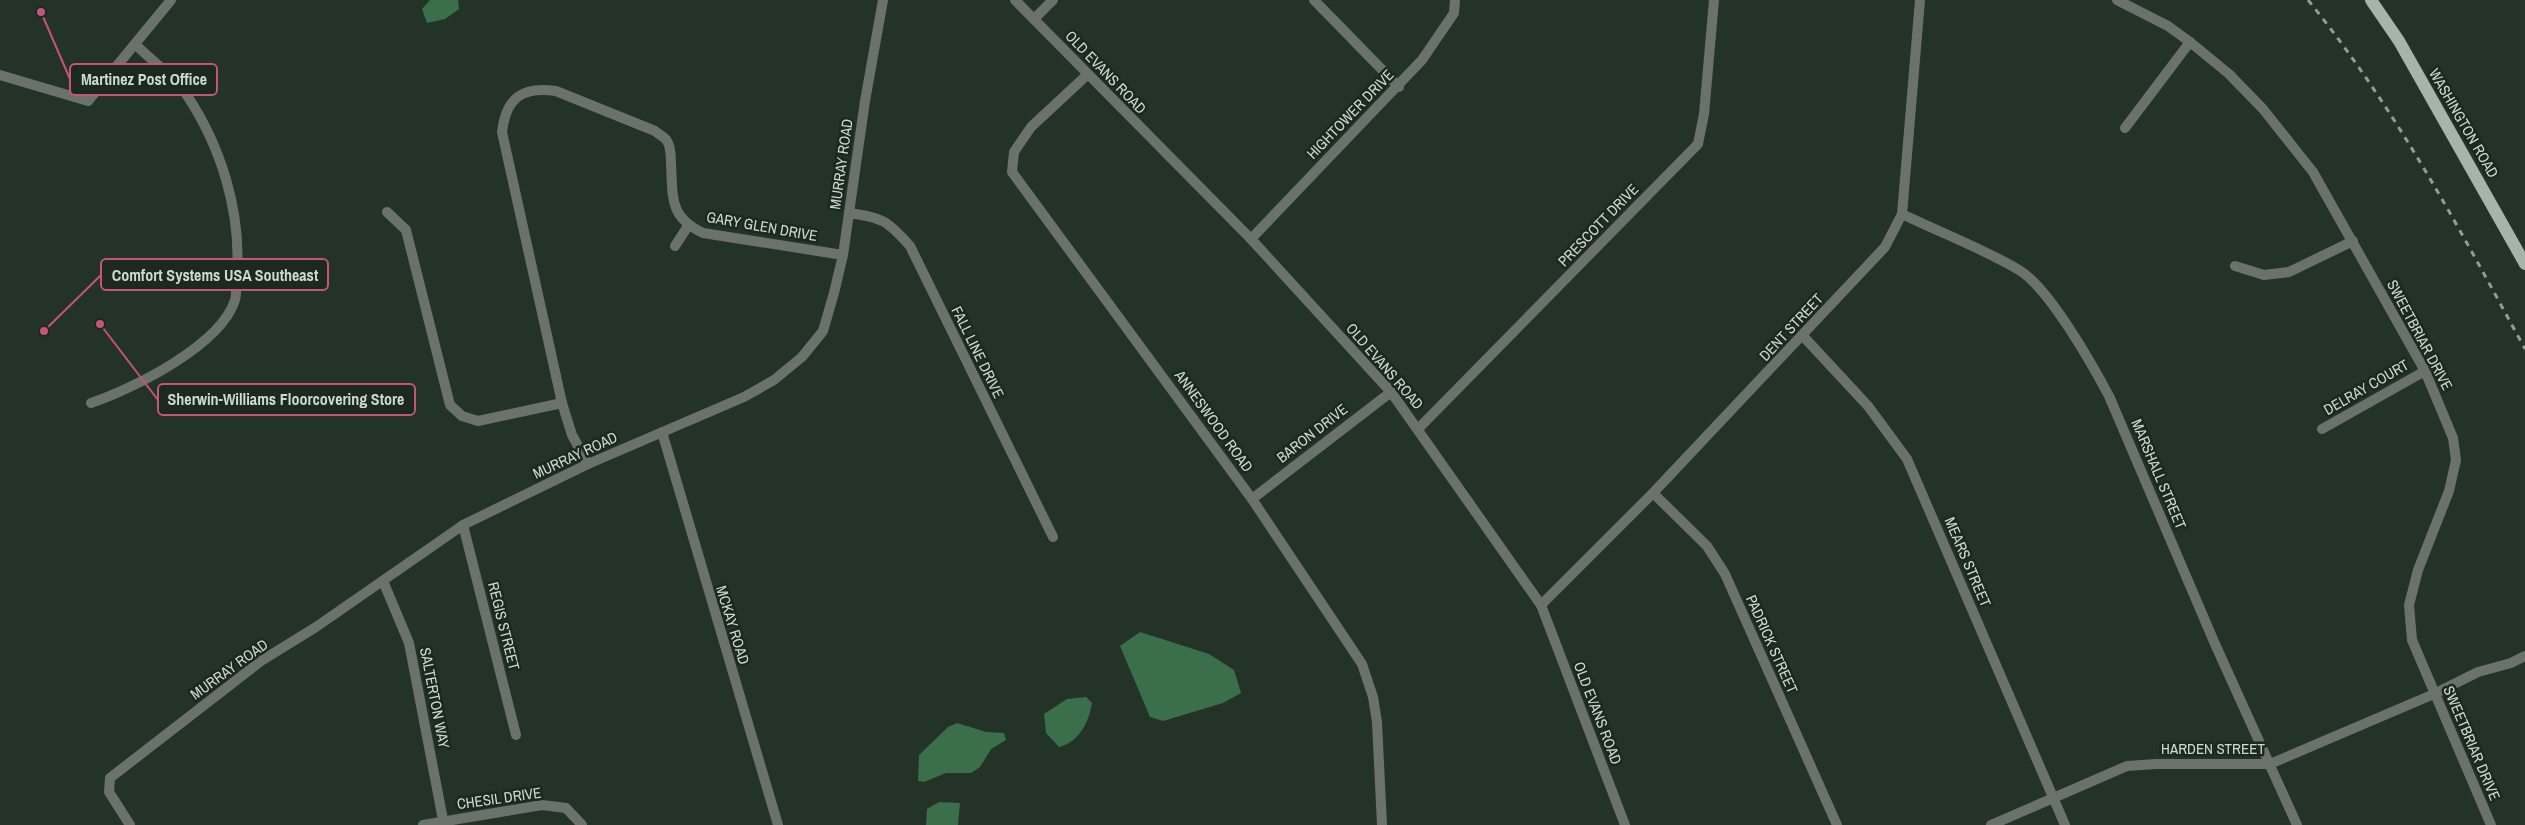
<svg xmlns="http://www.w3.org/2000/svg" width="2525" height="825" viewBox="0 0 2525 825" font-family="'Archivo Narrow',sans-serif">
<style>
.water{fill:#3b6e4b}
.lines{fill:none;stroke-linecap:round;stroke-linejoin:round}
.minor{stroke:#6b726c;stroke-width:10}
.tertiary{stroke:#6b726c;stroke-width:10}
.primary{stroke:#a6b5a9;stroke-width:12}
.rail{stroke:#929d95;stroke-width:3;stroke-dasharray:6 6;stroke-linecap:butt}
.labels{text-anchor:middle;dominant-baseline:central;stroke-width:5;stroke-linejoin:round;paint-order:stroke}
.street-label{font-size:15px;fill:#cfd8d1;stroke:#1b291e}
.leader{fill:none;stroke:#c6527e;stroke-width:2}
.callout-dot{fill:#c6527e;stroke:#1b291e;stroke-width:2}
.callout{fill:#1b291e;stroke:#c6527e;stroke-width:2}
.callout-label{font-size:16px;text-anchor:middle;font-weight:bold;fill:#cfd8d1}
</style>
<rect width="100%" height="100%" fill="#243328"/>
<g class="water">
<polygon points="430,0 458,0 459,9 445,19 427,23 422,9"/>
<polygon points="1140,632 1209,654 1234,670 1241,693 1223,703 1163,721 1150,717 1120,646"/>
<path d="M 1086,697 L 1092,703 C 1089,722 1079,742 1059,747 L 1046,733 L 1044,714 L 1067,699 Z"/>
<polygon points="957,723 986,732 1004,733 1006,740 991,749 980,767 971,773 946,773 924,782 918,781 919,755 948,727"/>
<polygon points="939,802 960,803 958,825 926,825 927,809"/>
</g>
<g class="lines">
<g class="minor">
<polyline points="1314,0 1399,87"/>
<polyline points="2117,0 2168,26 2190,42 2229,74 2263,109 2313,172 2425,371 2453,438 2456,460 2449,491 2418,570 2409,605 2412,640 2491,825"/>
<polyline points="1034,19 1053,0"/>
<polyline points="0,75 88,101 171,0"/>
<polyline points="1087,75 1031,127 1014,152 1012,172 1252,499 1362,664 1373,697 1377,722 1382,825"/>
<polyline points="2125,128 2190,42"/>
<polyline points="387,212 406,230 450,405 462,416 478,421 562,403"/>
<path d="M 849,213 C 883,218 887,220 910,246 L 1053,537"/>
<path d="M 1902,214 C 1939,232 1984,249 2019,270 C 2049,288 2092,364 2109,396 L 2215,644 L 2297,825"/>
<polyline points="1251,239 1422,60 1454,13 1455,0"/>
<polyline points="675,246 688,226"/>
<polyline points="2235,266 2264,275 2289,272 2353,241"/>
<polyline points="1803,336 1868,406 1907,459 2065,825"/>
<path d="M 91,403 C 133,389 221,345 235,300 C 237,292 236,281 237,273 C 241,211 221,146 186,94 C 173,76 151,60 135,44"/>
<polyline points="1418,429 1698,144 1704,114 1714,0"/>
<polyline points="2322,429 2425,371"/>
<polyline points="662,432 778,825"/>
<path d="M 588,464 L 572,435 L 562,403 L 502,132 C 506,98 522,86 556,91 L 655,131 C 658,134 665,137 667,141 C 671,147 671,157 671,164 C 673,198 669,217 703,233 L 843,255"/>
<polyline points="1653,493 1707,546 1725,574 1837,825"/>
<polyline points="1252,499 1391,392"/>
<polyline points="463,525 516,735"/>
<polyline points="383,581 409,643 444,825"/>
<polyline points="1541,605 1653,493 1885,247 1902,214 1920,0"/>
<polyline points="130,825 109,792 110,778 261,661 316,627 463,525 588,464 744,397 774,380 802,357 823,331 834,293 843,255 865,101 883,0"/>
<polyline points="423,825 542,805 566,808 582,825"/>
<polyline points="1991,825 2127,766 2156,764 2270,764 2434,694 2478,672 2511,663 2525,656"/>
</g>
<polyline class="tertiary" points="1015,0 1251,239 1391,392 1541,605 1625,825"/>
<polyline class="primary" points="2371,0 2399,41 2525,264"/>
<path class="rail" d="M 2308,0 C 2395,107 2459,228 2525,349"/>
</g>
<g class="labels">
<g class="street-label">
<text transform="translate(1106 72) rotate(46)">OLD EVANS ROAD</text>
<text transform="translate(1350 114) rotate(-46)">HIGHTOWER DRIVE</text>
<text transform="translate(2464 123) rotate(60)">WASHINGTON ROAD</text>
<text transform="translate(841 164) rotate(-82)">MURRAY ROAD</text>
<text transform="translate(1598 225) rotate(-46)">PRESCOTT DRIVE</text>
<text transform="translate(762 226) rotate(10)">GARY GLEN DRIVE</text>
<text transform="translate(1791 327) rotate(-47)">DENT STREET</text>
<text transform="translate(2420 335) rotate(62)">SWEETBRIAR DRIVE</text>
<text transform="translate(978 352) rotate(64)">FALL LINE DRIVE</text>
<text transform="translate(1385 366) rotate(49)">OLD EVANS ROAD</text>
<text transform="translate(2366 387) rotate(-30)">DELRAY COURT</text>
<text transform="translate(1214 421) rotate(54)">ANNESWOOD ROAD</text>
<text transform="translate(1312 433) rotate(-38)">BARON DRIVE</text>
<text transform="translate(575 455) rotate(-25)">MURRAY ROAD</text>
<text transform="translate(2159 474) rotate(67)">MARSHALL STREET</text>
<text transform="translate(1968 562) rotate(67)">MEARS STREET</text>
<text transform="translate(733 625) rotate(73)">MCKAY ROAD</text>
<text transform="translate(504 626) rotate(76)">REGIS STREET</text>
<text transform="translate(1772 644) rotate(66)">PADRICK STREET</text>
<text transform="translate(229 669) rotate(-36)">MURRAY ROAD</text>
<text transform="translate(435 698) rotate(79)">SALTERTON WAY</text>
<text transform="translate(1598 713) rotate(69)">OLD EVANS ROAD</text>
<text transform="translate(2472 743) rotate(67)">SWEETBRIAR DRIVE</text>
<text x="2213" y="748">HARDEN STREET</text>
<text transform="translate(499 798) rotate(-8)">CHESIL DRIVE</text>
</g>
</g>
<path class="leader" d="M41 12L70 79M44 331L101 275M100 324L158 400"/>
<g class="callout-dot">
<circle cx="41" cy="12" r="5"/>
<circle cx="44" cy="331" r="5"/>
<circle cx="100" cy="324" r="5"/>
</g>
<g class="callout">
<rect x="70" y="64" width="147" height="31" rx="5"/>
<rect x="101" y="259" width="227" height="31" rx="5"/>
<rect x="158" y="384" width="257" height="31" rx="5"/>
</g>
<g class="callout-label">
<text x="144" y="85">Martinez Post Office</text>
<text x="215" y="281">Comfort Systems USA Southeast</text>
<text x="286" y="405">Sherwin-Williams Floorcovering Store</text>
</g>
</svg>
